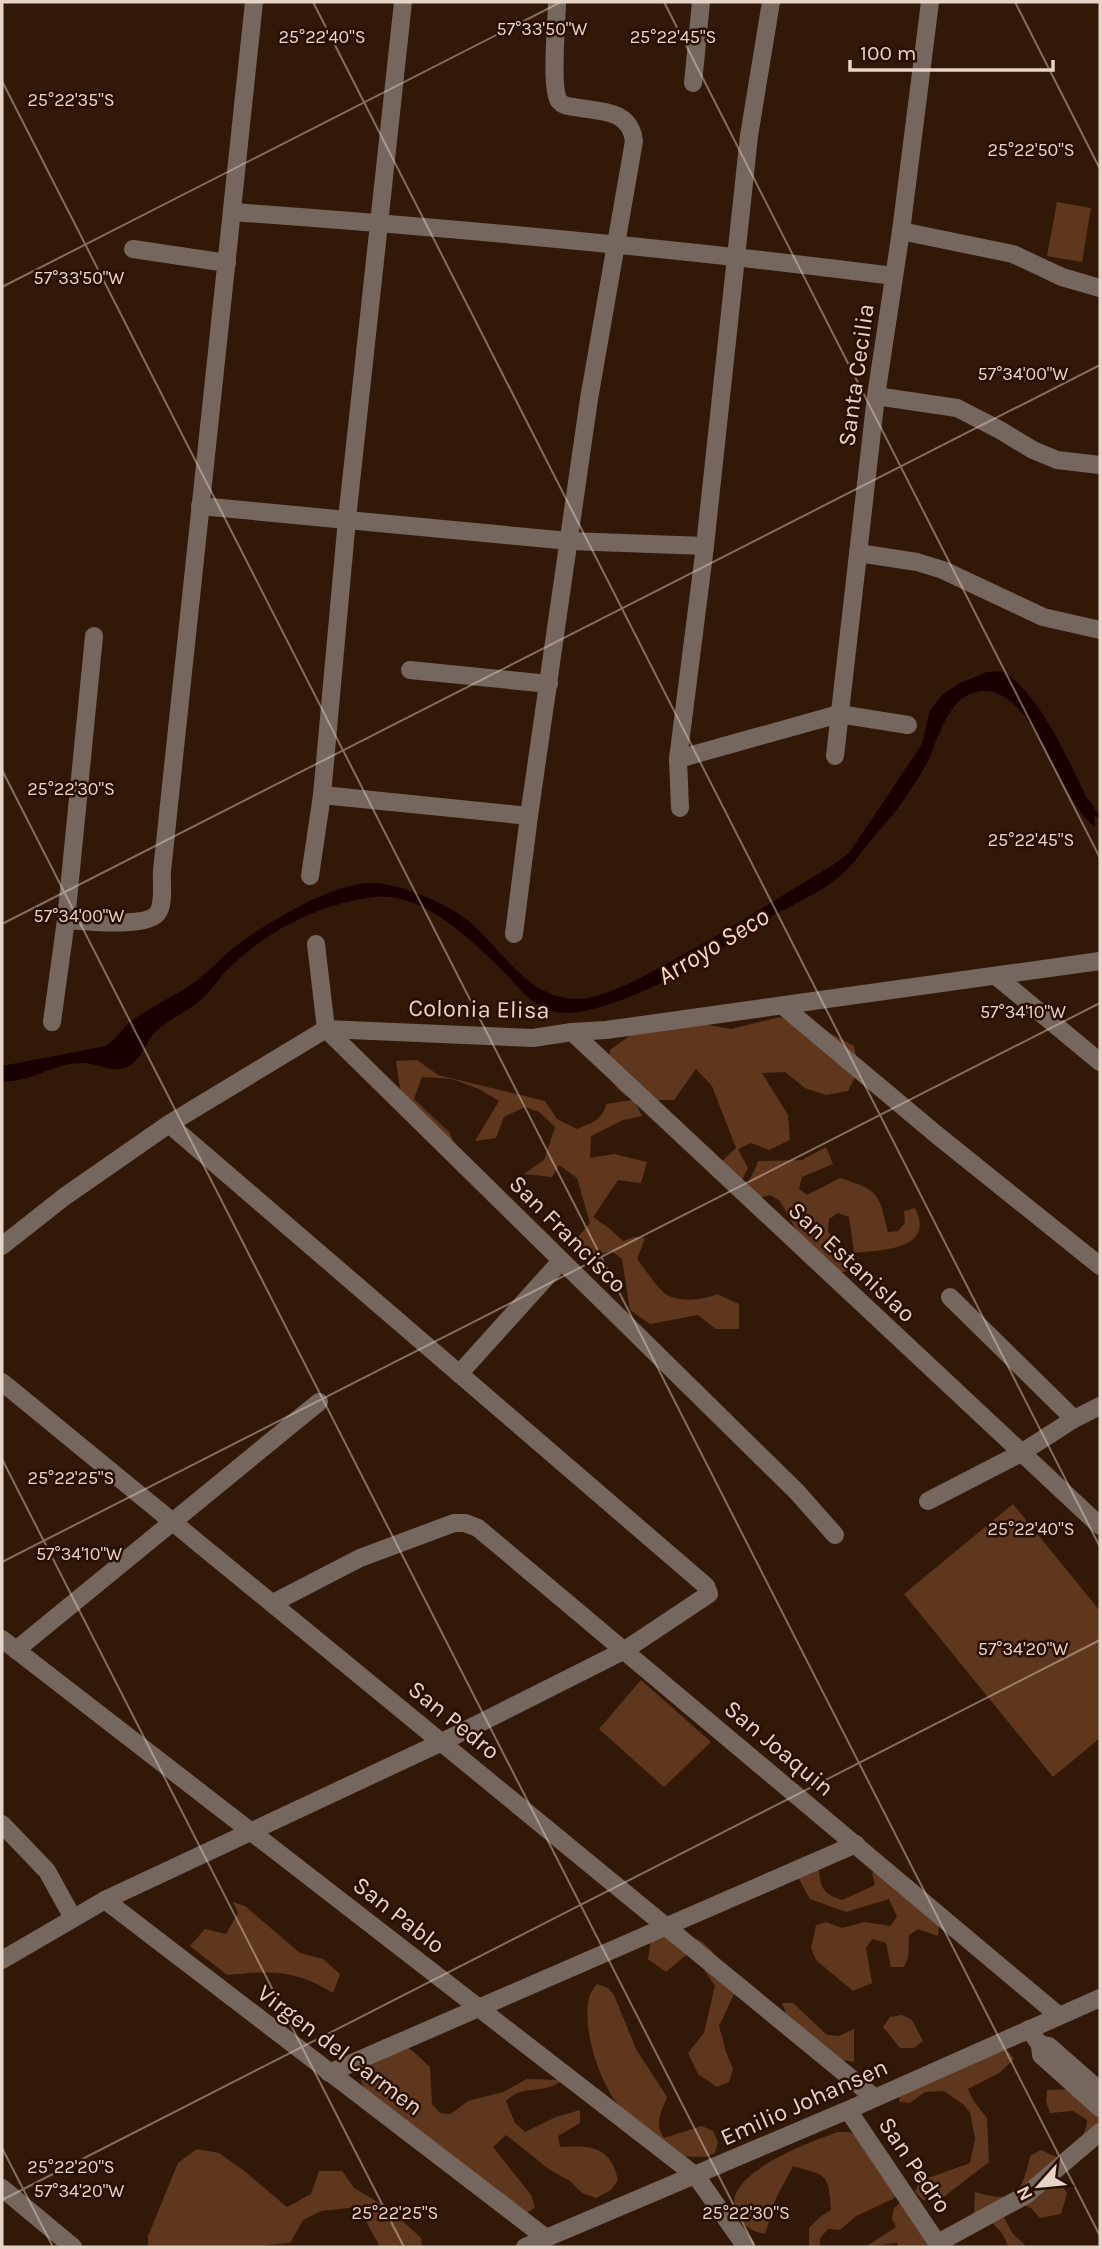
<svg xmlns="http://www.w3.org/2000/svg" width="1102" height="2249" viewBox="0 0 1102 2249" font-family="Karla,sans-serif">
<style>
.green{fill:#5f371c}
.water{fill:#180000}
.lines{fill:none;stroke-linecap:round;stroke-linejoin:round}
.stream{stroke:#180000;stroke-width:4.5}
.minor{stroke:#75675e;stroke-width:18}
.ticks{fill:none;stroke:#e6d4c9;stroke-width:2;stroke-opacity:0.45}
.labels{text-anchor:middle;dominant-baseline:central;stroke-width:5;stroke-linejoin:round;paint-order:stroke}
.street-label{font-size:24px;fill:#e6d4c9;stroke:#280f01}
.water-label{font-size:26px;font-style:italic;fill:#fcd6be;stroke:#280f01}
.ticks-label{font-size:18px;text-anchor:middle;fill:#e6d4c9;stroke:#280f01;stroke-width:5;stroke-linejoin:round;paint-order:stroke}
</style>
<rect width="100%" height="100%" fill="#321907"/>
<g class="green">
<polygon points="1057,202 1091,208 1082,262 1047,256"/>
<path d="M 657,1016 L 731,1029 L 780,1017 L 833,1035 L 854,1046 L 859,1070 L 848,1091 L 826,1095 L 805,1088 L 785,1072 L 762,1073 L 788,1115 L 790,1140 L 769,1150 L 751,1143 L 738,1149 L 748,1168 L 739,1187 L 722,1161 L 736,1148 L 712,1086 L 696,1069 L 674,1100 L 634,1100 L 642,1116 L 623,1120 L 591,1136 L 590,1158 L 614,1154 L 647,1162 L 641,1183 L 618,1180 L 593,1217 L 610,1229 L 623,1241 L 634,1237 L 645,1238 L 637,1259 C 645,1269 653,1282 662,1291 C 674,1303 702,1301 717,1294 L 739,1304 L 739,1329 L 716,1329 L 698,1315 L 650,1324 L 630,1310 L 622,1259 L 612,1251 L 586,1257 L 573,1243 L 590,1223 L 577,1178 L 559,1165 L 552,1177 L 524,1174 L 544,1160 L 555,1127 L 539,1112 L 525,1107 L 504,1117 L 496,1138 L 475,1141 L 499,1101 L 479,1089 L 452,1079 L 422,1077 L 414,1099 L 450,1133 L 458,1155 L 403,1108 L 396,1061 L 417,1060 L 438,1075 L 545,1101 L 557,1119 L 577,1129 C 591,1123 603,1120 606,1104 L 632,1100 C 610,1086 608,1076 610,1050 Z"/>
<path d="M 826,1147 L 833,1164 L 802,1177 L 799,1189 L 807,1195 L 840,1178 C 880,1191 878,1192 888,1232 L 898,1231 L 905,1223 L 904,1211 L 915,1208 C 936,1250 882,1250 854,1253 L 849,1217 L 838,1213 L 829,1219 L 828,1231 L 847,1259 L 847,1271 L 839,1273 L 810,1255 L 780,1201 L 770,1195 L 758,1198 L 746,1193 C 747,1180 755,1173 758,1161 L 802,1160 Z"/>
<polygon points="1013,1504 1100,1611 1100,1738 1053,1777 904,1594"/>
<polygon points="641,1680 711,1742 664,1787 599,1729"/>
<path d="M 818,1864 C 821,1886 820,1893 842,1900 L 875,1885 L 872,1873 L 880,1864 L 939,1924 L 938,1936 L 918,1929 L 909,1935 L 908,1958 L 904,1967 L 891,1967 L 886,1943 L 872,1939 L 866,1948 L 872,1983 L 853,1991 L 816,1960 L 811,1948 L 816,1925 L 826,1922 L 842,1928 L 865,1922 L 890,1926 L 897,1917 L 889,1899 L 846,1912 L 810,1899 L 799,1879 L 800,1865 Z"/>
<path d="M 233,1902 L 245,1906 L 300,1953 L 323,1959 L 340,1974 L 333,1993 C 294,1969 270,1971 227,1975 L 190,1946 L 205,1929 L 226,1934 L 238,1913 Z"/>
<polygon points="663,1926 701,1941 712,1951 733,1983 734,1994 719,2026 726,2052 733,2069 729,2082 717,2087 698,2074 688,2053 704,2033 715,1986 697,1959 686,1955 666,1972 648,1959 652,1935"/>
<path d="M 597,1984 L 608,1988 L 614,1995 L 636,2049 L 667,2097 C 661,2113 654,2124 664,2138 L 702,2126 L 713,2131 L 718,2142 L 715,2153 L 706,2157 L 669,2156 C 654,2141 636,2126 622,2110 C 600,2084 582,2032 589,1998 C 590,1993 594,1989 597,1984 Z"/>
<polygon points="782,2003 793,2003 827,2035 839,2036 854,2029 854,2062 836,2059 790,2023"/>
<polygon points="902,2015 912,2020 923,2041 914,2048 900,2048 883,2027 890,2017"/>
<path d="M 383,2039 C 402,2038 416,2054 430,2067 L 432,2104 L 440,2113 L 451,2114 L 468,2101 L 503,2092 L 527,2079 L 563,2080 C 543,2096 524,2083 506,2101 L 515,2123 L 525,2132 L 556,2117 L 580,2110 L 580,2123 L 558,2136 L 560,2147 C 590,2145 611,2146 618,2180 L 611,2190 L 596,2198 L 582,2193 L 570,2181 L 550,2170 L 506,2135 L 493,2147 L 531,2195 L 535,2207 L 526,2214 L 518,2211 C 481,2188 442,2168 407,2143 C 394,2134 383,2121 375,2107 C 356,2080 352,2061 383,2039 Z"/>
<polygon points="1007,2050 1014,2059 999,2073 968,2089 973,2100 987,2118 989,2162 937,2202 923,2200 915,2192 920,2181 970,2163 975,2139 970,2113 964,2105 944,2091 925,2092 910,2103 899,2102 901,2089 983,2053"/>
<path d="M 1069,2089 L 1100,2107 L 1100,2144 L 1092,2145 L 1054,2174 L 1067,2193 L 1061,2214 L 1040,2218 L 1031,2208 L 1021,2204 L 1002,2214 L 1013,2234 L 1027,2247 L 1008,2247 C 1003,2228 990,2220 974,2214 L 975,2192 C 1014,2204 1022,2194 1030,2156 L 1041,2150 L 1061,2159 C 1075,2149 1086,2137 1087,2120 L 1073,2111 L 1050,2113 L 1046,2101 L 1047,2090 Z"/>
<path d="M 837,2132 L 849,2132 L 860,2137 L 899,2189 L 893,2199 L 856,2216 L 840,2230 L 828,2229 L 820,2238 L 820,2247 L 809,2247 L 809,2228 L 820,2217 L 831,2210 C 829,2172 826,2176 793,2166 L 776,2198 L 765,2234 C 752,2232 741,2225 736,2212 C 720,2174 811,2142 837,2132 Z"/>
<polygon points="197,2149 219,2153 243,2170 287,2207 311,2194 319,2171 342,2171 354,2188 391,2210 421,2238 422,2247 380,2247 358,2207 321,2211 303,2220 290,2243 265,2245 262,2247 148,2247 148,2236 178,2163"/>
<path d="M 902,2201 L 939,2247 L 899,2247 L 897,2243 C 885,2243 877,2247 865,2247 L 896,2227 L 892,2219 L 894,2208 Z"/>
</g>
<path class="water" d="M 1001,671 C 1039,691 1068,759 1086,797 L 1094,806 L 1095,827 C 1058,800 1033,679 976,692 C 946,699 938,741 926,765 C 919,777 911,789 903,801 C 893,816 879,830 868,844 C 859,855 851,867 840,876 C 819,894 791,905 767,919 C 737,937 709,959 678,975 C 649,989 583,1021 551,1011 C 527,1003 515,982 498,966 C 466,935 420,891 373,897 C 316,905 266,931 225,972 C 217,981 211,991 202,999 C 188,1011 170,1019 156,1031 C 146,1041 142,1057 131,1065 C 114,1075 100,1064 84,1063 C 62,1062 43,1074 23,1079 C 16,1081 9,1081 2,1082 L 2,1066 L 106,1046 C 117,1039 122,1027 133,1020 C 151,1007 173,997 192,984 C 208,973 220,958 236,946 C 268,922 329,885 369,883 C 396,881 451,905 471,923 C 505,953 532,1005 586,998 C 610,995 646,975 668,963 C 724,933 778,898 833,865 L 849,853 L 922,744 L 930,710 L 942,695 L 958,684 L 987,672 Z"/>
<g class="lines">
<polyline class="stream" points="1092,811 1100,816"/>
<g class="minor">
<polyline points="693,83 701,2"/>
<path d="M 232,212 C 454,228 674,248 894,276"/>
<polyline points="901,231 1013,254 1062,277 1100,288"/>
<polyline points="133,249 227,263"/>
<polyline points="876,396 957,408 1000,430 1033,450 1057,460 1100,465"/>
<polyline points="200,506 569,541 705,546"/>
<polyline points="858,553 917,562 943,570 1043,617 1100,630"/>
<polyline points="410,670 549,684"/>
<polyline points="835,756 876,396 901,231 930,2"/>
<polyline points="678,759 839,714 908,725"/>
<polyline points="322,795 529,816"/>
<polyline points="680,808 678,759 705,546 749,136 771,2"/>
<polyline points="310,876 322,795 347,519 403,2"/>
<path d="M 66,920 C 85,921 144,928 157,914 C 165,904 161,883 162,871 L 254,2"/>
<path d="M 514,934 L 529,816 L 589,399 L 634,141 C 630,109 600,112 574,107 C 568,106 563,106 559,101 C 550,87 557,21 557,2"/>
<polyline points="316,944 326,1029 797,1492 835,1535"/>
<polyline points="996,976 1100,1062"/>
<polyline points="783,1006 937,1135 1100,1266"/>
<polyline points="52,1022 66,920 94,636"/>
<polyline points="572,1032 1100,1526"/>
<polyline points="2,1246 64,1197 169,1124 326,1029 533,1038 572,1032 606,1030 1100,961"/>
<polyline points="950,1297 1074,1419"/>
<polyline points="459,1374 561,1261"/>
<polyline points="2,1382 875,2098"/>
<polyline points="928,1501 1021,1453 1074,1419 1100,1406"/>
<polyline points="273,1603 360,1558 454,1523 465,1523 478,1528 1058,2015"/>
<polyline points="2,1639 696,2176 746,2247"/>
<polyline points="16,1650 319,1402"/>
<polyline points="2,1824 47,1871 73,1918"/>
<polyline points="105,1900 546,2238"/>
<polyline points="2,1960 105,1900 442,1742 625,1650 709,1594 706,1586 169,1124"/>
<polyline points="1029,2029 1040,2045 1041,2055 1100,2108"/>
<polyline points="1044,2045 1049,2046 1100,2091"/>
<polyline points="329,2073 856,1844"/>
<polyline points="848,2110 940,2247"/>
<polyline points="2,2188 73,2247"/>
<polyline points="938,2243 1026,2195 1100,2132"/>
<polyline points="525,2247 848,2110 1100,1998"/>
</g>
</g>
<path class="ticks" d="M 313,2 L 1100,1547M 664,2 L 1100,858M 1015,2 L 1100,169M 2,81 L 1100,2236M 2,287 L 561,2M 2,770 L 755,2247M 2,924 L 1100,365M 2,1459 L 404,2247M 2,1562 L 1100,1003M 2,2148 L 53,2247M 2,2200 L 1100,1640"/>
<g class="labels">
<g class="street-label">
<text transform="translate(856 375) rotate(-82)">Santa Cecilia</text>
<text transform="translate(479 1009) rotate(1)">Colonia Elisa</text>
<text transform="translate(568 1234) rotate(45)">San Francisco</text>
<text transform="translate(852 1262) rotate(43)">San Estanislao</text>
<text transform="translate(454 1720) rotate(39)">San Pedro</text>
<text transform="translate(779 1748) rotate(40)">San Joaquin</text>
<text transform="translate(399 1915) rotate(38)">San Pablo</text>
<text transform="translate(340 2050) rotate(37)">Virgen del Carmen</text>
<text transform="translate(804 2102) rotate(-24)">Emilio Johansen</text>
<text transform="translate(915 2165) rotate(56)">San Pedro</text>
</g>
<g class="water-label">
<text transform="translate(713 946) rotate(-31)">Arroyo Seco</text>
</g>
</g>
<g class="ticks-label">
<text x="542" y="35">57°33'50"W</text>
<text x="322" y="43">25°22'40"S</text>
<text x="673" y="43">25°22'45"S</text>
<text x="71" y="106">25°22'35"S</text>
<text x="1031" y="156">25°22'50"S</text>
<text x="79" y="284">57°33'50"W</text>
<text x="1023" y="380">57°34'00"W</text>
<text x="71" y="795">25°22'30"S</text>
<text x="1031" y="846">25°22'45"S</text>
<text x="79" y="922">57°34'00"W</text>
<text x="1023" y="1018">57°34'10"W</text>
<text x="71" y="1484">25°22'25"S</text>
<text x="1031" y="1535">25°22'40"S</text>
<text x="79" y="1560">57°34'10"W</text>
<text x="1023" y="1655">57°34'20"W</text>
<text x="71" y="2173">25°22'20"S</text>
<text x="79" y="2197">57°34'20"W</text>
<text x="395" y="2219">25°22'25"S</text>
<text x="746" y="2219">25°22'30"S</text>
</g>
<rect width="1102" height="2249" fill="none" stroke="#e6d4c9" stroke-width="7"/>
<g transform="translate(1039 2186) rotate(243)" stroke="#280f01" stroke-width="5" paint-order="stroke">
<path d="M0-5L12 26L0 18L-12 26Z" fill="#e6d4c9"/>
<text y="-10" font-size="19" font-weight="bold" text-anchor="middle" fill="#e6d4c9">N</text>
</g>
<path d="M850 60v10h203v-10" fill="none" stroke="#e6d4c9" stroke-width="3.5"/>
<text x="860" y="60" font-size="21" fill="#e6d4c9" stroke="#280f01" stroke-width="5" paint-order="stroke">100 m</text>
</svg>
